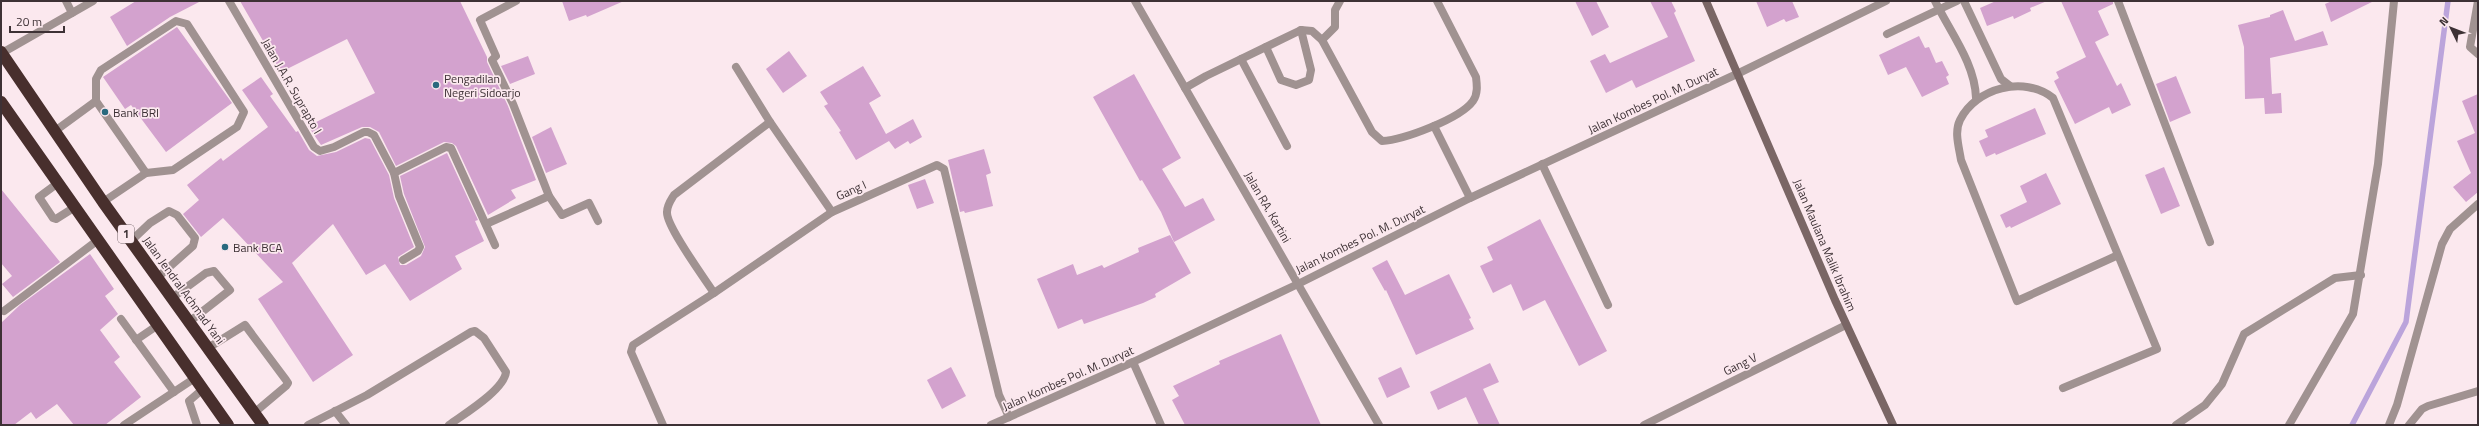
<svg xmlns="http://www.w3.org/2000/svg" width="2479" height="426" viewBox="0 0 2479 426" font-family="'Titillium Web',sans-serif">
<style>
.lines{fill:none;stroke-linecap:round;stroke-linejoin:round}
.stream{stroke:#bba4db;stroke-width:5.5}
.building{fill:#d3a2ce}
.lane{stroke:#a09291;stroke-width:8}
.street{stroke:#a09291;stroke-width:8}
.secondary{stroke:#7a6665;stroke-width:8}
.highway{stroke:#482f2d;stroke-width:12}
.poi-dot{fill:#29697e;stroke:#fbe8ee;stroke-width:1.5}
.labels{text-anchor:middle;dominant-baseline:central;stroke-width:3.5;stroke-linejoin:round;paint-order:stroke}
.shield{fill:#fbe8ee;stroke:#76686c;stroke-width:1}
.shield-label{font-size:11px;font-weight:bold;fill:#3d3135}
.poi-label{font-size:12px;fill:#3d3135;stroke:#fbe8ee;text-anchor:start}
.street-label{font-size:12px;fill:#3d3135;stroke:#fbe8ee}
</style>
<rect width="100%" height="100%" fill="#fbe8ee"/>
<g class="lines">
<polyline class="stream" points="2352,425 2406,322 2448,1"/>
</g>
<g class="building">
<polygon points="136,1 201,1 170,17 127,46 110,17"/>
<polygon points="240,1 460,1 487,57 487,62 508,106 536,180 511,190 516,198 488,215 456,146 452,143 444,142 396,166 379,132 370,127 362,127 321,145 308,126 375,93 347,39 281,72"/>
<polygon points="562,1 624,1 587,17 586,15 569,21"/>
<polygon points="1575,1 1596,1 1609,27 1592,36"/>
<polygon points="1650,1 1671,1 1676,11 1674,13 1695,61 1636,88 1632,80 1606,93 1590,61 1605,54 1610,63 1668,37"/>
<polygon points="1756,1 1792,1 1799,17 1786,22 1784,19 1767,27"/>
<polygon points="1996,1 2047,1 2030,8 2031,11 2014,19 2013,16 1987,26 1980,8"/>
<polygon points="2061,1 2113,1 2113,4 2098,11 2109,35 2095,42 2117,86 2121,83 2131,105 2112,114 2109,107 2075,124 2054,81 2059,78 2056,72 2086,57"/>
<polygon points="2332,1 2374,1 2331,22 2325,4"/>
<polygon points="2283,10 2295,41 2323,31 2328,45 2270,58 2272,94 2281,93 2282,113 2265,114 2264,98 2245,99 2244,47 2238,25 2270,17 2270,15"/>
<polygon points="177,27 232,103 166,152 131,105 125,109 103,77"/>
<polygon points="1919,36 1925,48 1929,47 1936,63 1942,61 1949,75 1946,77 1949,84 1922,97 1906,67 1888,75 1879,55"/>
<polygon points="789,51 807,76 783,93 766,69"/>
<polygon points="528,56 535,74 510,84 501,66"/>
<polygon points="863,66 881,96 869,103 886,134 913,119 922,137 910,144 908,141 895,149 889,141 856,160 839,132 841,131 824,106 828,104 820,92"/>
<polygon points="1134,74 1181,158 1162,169 1185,207 1203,198 1215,220 1174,242 1161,212 1142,180 1140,181 1093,97"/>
<polygon points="2176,76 2191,113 2170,122 2156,84"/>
<polygon points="261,77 273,94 270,96 296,132 298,131 309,150 317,156 336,152 365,138 370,139 389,175 394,198 414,247 398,257 400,265 406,265 421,256 425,247 404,194 400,176 447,153 478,220 475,221 484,241 455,256 462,269 410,301 385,264 366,275 333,224 292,263 353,355 313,382 258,299 283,282 223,218 201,237 183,214 199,200 187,185 221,158 223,161 268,127 242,90"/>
<polygon points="2478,94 2478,192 2466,202 2453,187 2471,173 2457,141 2475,133 2462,101"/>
<polygon points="2035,108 2046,134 1996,155 1995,153 1986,157 1979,141 1988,137 1985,130"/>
<polygon points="551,127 567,164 546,173 532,137"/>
<polygon points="984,149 991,173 986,175 993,206 965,213 964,211 960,212 948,160"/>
<polygon points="2164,167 2180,206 2161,214 2145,175"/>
<polygon points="2046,173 2061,204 2011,228 2010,226 2006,228 2000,215 2027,202 2020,186"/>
<polygon points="925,179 934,203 917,209 908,185"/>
<polygon points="1,189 60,262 13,297 2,284 12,276 1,263"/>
<polygon points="1540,219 1607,351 1579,366 1545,300 1523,311 1511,284 1493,293 1480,266 1493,260 1487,247"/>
<polygon points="1170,235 1191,273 1155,294 1156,297 1143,303 1084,324 1082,319 1058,329 1037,279 1073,264 1077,275 1102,265 1104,268 1139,252 1138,248"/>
<polygon points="90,254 114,289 105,296 118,314 100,330 120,357 114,362 141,397 105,425 74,425 57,404 36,419 31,412 14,425 1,425 1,323 20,305"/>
<polygon points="1387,260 1405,295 1449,274 1471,318 1469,319 1474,329 1416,355 1386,290 1385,291 1372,268"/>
<polygon points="1281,334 1321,425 1185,425 1172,400 1179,396 1173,386 1220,364 1219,361"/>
<polygon points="1490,363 1499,382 1483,389 1500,425 1479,425 1466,397 1438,410 1430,392"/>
<polygon points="951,367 966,396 942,409 927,380"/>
<polygon points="1401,367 1410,387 1387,398 1378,378"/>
</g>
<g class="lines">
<g class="lane">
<polyline points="66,1 72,13"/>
<polyline points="1322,40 1335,27 1335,10 1340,1"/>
<polyline points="1266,47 1281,80 1296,85 1309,80 1311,70 1301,30"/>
<polyline points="1241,59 1287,146"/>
<path d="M 1185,88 L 1206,76 L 1301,30 L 1312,31 L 1322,40 L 1372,132 L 1382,141 C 1403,140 1460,119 1473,101 C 1478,94 1477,85 1476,77 L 1437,1"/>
<polyline points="96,101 96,79 101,70 176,21 187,24 244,112 237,127 173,170 146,173"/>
<polyline points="1434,126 1470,198"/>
<polyline points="55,131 96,101 146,173 103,202"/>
<polyline points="1542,164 1608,305"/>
<polyline points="58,183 39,197 53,218 56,219 75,207"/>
<polyline points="131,241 150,223 169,211 177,215 195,238 193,246 157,278"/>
<polyline points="172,298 206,273 214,271 230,290 189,322"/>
<polyline points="4,311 98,240"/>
<polyline points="121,319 174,392"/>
<polyline points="136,340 158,325"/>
<polyline points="208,348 245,325 286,380 288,383 286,386 254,413"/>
<polyline points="335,411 346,425"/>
<polyline points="124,425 195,378"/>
<polyline points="197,425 189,401 203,389"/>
<path d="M 308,425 L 367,395 L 471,332 L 475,331 L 484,338 L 506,372 C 504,390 464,414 449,425"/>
</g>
<g class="street">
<polyline points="229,1 314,147 320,151 334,147 364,132 368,132 374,135 394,173 399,196 420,247 418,251 403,260"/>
<polyline points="516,1 480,20 496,56 492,60 513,104 549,196 562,215 589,203 598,221"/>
<polyline points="1135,1 1379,425"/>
<path d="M 1935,1 C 1950,32 1975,63 1976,98"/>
<polyline points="1964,1 2001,79 2010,86"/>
<polyline points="2118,1 2210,242"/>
<polyline points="2478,1 2470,47 2478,54"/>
<polyline points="1887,34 1957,1"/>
<polyline points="2,53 93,1"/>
<polyline points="736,67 770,122"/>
<polyline points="394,173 446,147 451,148 495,245"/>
<polyline points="486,224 549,196"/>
<path d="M 714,293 C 705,279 666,226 667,212 C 667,205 671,200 674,195 L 770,122 L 832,212"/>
<polyline points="1133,362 1161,425"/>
<path d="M 2063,388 L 2157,349 L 2053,98 C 2024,75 1976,88 1960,120 C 1954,132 1959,147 1961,160 L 2017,301 L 2116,256"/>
<polyline points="663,425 631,352 633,345 714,293 832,212 937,165 944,169 999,395 1009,417"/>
<polyline points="991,425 1133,362 1298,284 1470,198 1739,73 1886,1"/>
<polyline points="1644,425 1846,325"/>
<polyline points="2176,425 2205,405 2222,384 2244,334 2335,278 2361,275"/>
<polyline points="2289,425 2353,314 2378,164 2394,1"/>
<polyline points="2389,425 2397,405 2442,244 2450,229 2478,204"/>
<polyline points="2409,425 2422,409 2428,406 2478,391"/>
</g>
<polyline class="secondary" points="1706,1 1835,300 1893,425"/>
<g class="highway">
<polyline points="1,52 103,202 263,425"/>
<polyline points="1,102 228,425"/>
</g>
</g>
<g class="poi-dot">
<circle cx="436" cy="85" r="4"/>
<circle cx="105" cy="112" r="4"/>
<circle cx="225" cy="247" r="4"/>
</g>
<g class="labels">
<rect class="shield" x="118" y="225" width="16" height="18" rx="3"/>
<g class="shield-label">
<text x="126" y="234">1</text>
</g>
<g class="poi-label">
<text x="444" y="78">Pengadilan<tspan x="444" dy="14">Negeri Sidoarjo</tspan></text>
<text x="113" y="112">Bank BRI</text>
<text x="233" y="247">Bank BCA</text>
</g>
<g class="street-label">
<text transform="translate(292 86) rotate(60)">Jalan J.A.R. Suprapto I</text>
<text transform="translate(1653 100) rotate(-25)">Jalan Kombes Pol. M. Duryat</text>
<text transform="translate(851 190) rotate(-24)">Gang I</text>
<text transform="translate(1268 207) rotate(60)">Jalan RA. Kartini</text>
<text transform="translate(1360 239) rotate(-26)">Jalan Kombes Pol. M. Duryat</text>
<text transform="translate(1825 245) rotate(67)">Jalan Maulana Malik Ibrahim</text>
<text transform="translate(184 290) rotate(54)">Jalan Jendral Achmad Yani</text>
<text transform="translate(1740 364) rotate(-26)">Gang V</text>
<text transform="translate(1068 378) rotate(-24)">Jalan Kombes Pol. M. Duryat</text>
</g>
</g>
<rect width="2479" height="426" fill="none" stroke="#3d3135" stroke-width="4"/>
<g transform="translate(2451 28) rotate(313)" stroke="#fbe8ee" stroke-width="3" paint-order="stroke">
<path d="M0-3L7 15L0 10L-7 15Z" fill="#3d3135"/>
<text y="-6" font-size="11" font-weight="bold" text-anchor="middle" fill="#3d3135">N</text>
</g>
<path d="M10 26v6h54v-6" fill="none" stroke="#3d3135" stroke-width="2"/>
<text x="16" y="26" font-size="12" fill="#3d3135" stroke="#fbe8ee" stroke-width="3" paint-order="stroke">20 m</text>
</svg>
